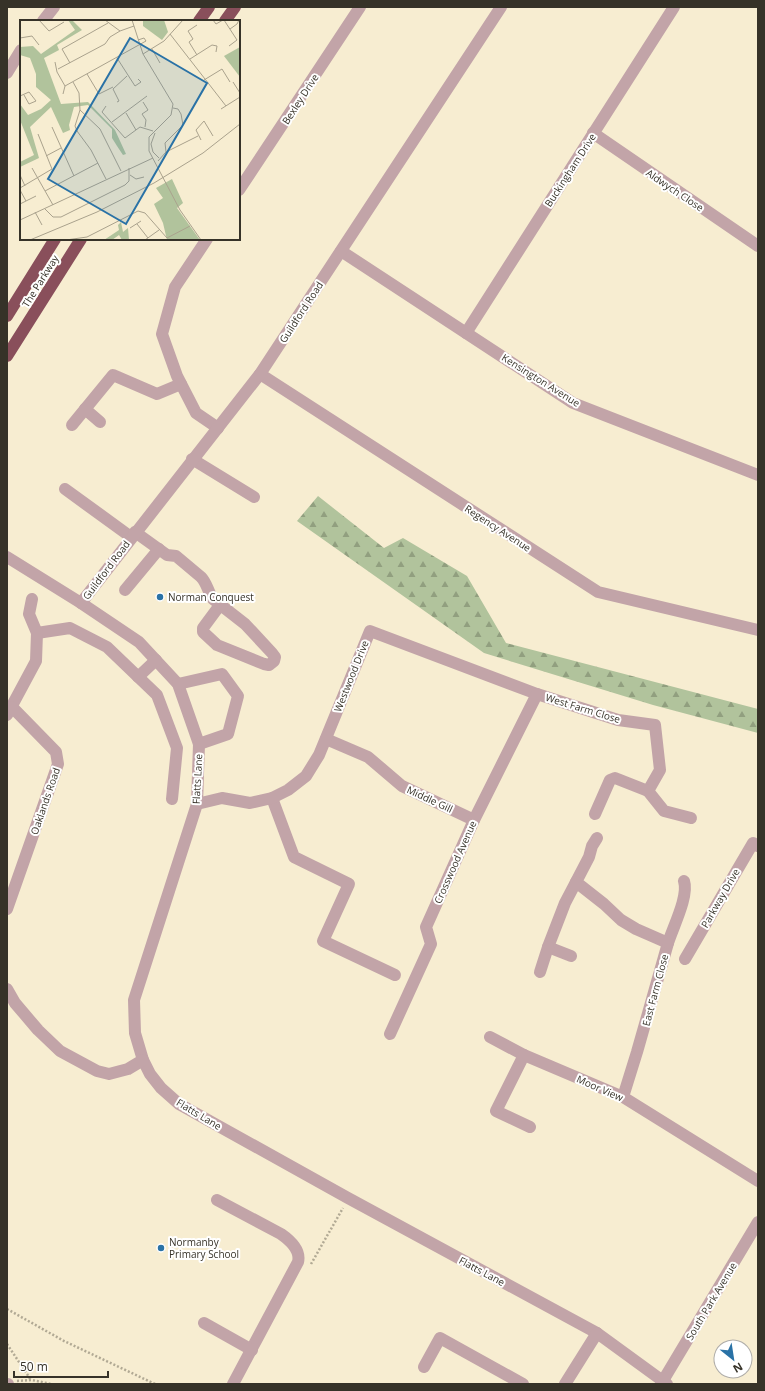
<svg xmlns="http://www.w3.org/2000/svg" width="765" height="1391" viewBox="0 0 765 1391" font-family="'Open Sans',sans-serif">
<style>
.forest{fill:url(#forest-firs)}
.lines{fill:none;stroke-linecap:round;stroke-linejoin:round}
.path{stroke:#b1a994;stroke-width:2.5;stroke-dasharray:2 2;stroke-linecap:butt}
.minor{stroke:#c2a4a8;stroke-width:12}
.highway{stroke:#894f5b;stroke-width:12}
.poi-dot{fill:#2a72a6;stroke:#fff;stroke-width:1.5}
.labels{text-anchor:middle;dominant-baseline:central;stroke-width:4;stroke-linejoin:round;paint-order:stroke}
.street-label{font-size:10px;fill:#363228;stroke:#fff}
.poi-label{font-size:10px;fill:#363228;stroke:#fff;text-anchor:start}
.inset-road{fill:none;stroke:#aaa28d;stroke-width:1}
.view{fill:#2a72a6;fill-opacity:0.15;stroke:#2a72a6;stroke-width:2}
.inset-edge{fill:none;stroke:#363228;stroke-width:2}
</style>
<defs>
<pattern id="forest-firs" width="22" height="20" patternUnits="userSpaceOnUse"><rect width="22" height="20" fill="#b1c39c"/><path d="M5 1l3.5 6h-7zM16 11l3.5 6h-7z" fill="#919f7f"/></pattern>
</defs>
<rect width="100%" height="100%" fill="#f7edd1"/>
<polygon class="forest" points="318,496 384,548 403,538 467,576 506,643 758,709 758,733 653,705 484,653 297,521"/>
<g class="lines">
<g class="path">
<polyline points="311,1264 343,1208"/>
<polyline points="7,1309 64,1341 155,1384"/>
<polyline points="7,1344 31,1380"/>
<polyline points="17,1381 32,1380 51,1384"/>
</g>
<g class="minor">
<polyline points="43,21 54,7"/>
<polyline points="7,73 21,50"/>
<polyline points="593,133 758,246"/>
<polyline points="239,190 360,7"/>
<polyline points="207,239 175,287 162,334 177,376 196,413 218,428"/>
<polyline points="341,251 573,403 758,475"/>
<polyline points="466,333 674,7"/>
<polyline points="260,374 598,592 758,630"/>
<polyline points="85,409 100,422"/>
<polyline points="72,425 113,375 157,394 181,384"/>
<polyline points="192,459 254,497"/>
<polyline points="65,489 131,537"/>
<path d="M 135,532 L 167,555 L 176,556 L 201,577 C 207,583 208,592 213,599 L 245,624 L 272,653 L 275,657 L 274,661 L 269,665 L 264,664 L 217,645 L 203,632 L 203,628 L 220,605"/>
<polyline points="7,557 81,603 139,642 178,684 199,744 197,804 134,1000 135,1033 143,1060 150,1074 161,1088 179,1104 348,1198 597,1333 667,1384"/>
<polyline points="125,590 159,549"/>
<polyline points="81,603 260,374 501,7"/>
<polyline points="37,633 70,628 107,647 157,695 177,748 172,799"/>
<polyline points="138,677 156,660"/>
<polyline points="178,684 222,674 238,696 228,734 199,744"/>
<polyline points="7,715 36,661 37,633 29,614 32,599"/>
<polyline points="326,739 368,757 402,786 474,820"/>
<polyline points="272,798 294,857 349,884 323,941 395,975"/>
<polyline points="197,804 222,798 250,803 272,798 288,790 306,776 319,755 370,631 537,694 618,720 655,725 660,770 648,791"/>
<polyline points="595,814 610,780 615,778 648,791 664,811 691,818"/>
<polyline points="597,838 592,846 589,857 576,882 604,904 621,920 636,929 668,943 637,1052 623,1097"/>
<polyline points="7,909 58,764 56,752 12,707"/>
<path d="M 668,943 C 673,927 689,896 684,881"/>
<polyline points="571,956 548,947 565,903 576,882"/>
<polyline points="685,959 753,843 758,846"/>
<polyline points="540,972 548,947"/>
<polyline points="7,989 15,1003 38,1030 60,1051 97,1071 109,1074 128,1069 143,1060"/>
<polyline points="390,1034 431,944 426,927 474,820 537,694"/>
<polyline points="490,1037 524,1055"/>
<polyline points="530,1127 496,1111 524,1055 623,1097 758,1181"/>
<path d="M 217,1200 L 281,1234 C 291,1241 301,1250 298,1262 L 233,1384"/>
<polyline points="204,1323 252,1350"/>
<polyline points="424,1367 440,1338 523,1384"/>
<polyline points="7,1384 8,1384"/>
<polyline points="565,1384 597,1333"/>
<polyline points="661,1384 758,1222"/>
</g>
<g class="highway">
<polyline points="199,21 209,7"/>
<polyline points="225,21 235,7"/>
<polyline points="7,316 55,239"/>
<polyline points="7,356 81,239"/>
</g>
</g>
<g class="poi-dot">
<circle cx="160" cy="597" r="4"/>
<circle cx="161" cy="1248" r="4"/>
</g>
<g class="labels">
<g class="street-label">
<text transform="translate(300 99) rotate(-57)">Bexley Drive</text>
<text transform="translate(570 170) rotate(-57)">Buckingham Drive</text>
<text transform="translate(675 190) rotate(34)">Aldwych Close</text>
<text transform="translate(40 281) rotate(-58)">The Parkway</text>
<text transform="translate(301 312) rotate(-57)">Guildford Road</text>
<text transform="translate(541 380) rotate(32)">Kensington Avenue</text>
<text transform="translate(498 528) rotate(33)">Regency Avenue</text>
<text transform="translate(106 570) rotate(-53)">Guildford Road</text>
<text transform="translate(351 676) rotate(-68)">Westwood Drive</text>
<text transform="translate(583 708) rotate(17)">West Farm Close</text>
<text transform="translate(197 779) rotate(-87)">Flatts Lane</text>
<text transform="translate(430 799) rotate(25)">Middle Gill</text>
<text transform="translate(45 801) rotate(-71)">Oaklands Road</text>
<text transform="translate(455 862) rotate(-66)">Crosswood Avenue</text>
<text transform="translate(720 898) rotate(-60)">Parkway Drive</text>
<text transform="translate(655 990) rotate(-75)">East Farm Close</text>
<text transform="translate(600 1088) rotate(24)">Moor View</text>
<text transform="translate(199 1114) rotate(31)">Flatts Lane</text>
<text transform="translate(482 1271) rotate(28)">Flatts Lane</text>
<text transform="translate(711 1301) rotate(-59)">South Park Avenue</text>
</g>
<g class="poi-label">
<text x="168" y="597">Norman Conquest</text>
<text x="169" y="1242">Normanby<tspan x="169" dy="12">Primary School</tspan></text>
</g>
</g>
<g transform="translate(20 20)">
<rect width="220" height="220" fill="#f7edd1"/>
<path d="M 123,0 L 144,0 L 148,12 L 142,20 L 123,6 Z" fill="#b1c39c"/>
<path d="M 48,0 L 52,0 L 62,10 L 37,25 L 39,30 L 24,38 L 41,84 L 68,82 L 95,110 L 106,134 L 103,135 L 97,126 L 92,118 L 92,109 L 68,85 L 54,87 L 49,105 L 50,110 L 43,113 L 31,87 L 10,107 L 19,138 L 0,147 L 0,142 L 14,135 L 0,100 L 0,84 L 8,95 L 21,89 L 31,80 L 16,67 L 16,54 L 10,38 L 0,35 L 0,27 L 13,26 L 21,34 L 55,10 ZM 152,159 L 163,183 L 157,188 L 180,220 L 147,220 L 143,203 L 134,184 L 143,178 L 136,168 ZM 101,202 L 103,212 L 108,208 L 109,220 L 102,220 L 99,215 L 92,220 L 84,220 L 99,210 L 98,205 Z" fill="#b1c39c"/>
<path d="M 220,27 L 220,57 L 204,36 Z" fill="#b1c39c"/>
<path class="inset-road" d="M 19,0 L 29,11 L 44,2M 85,0 L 100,11M 112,0 L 123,34 L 153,84 L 151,95 L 129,117 L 129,131 L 160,190 L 181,220M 193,0 L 196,4 L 203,0M 204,0 L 217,20 L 209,26M 177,5 L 168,11 L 173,19 L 169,22 L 177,35M 210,9 L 217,4 L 219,0M 150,14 L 206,86M 0,18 L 12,16 L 19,25M 132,29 L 140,43M 123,34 L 144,21 L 163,0M 97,38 L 115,66 L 121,62 L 118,59M 170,39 L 192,25 L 197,26 L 196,32M 35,42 L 37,52 L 45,66 L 43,74M 50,43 L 42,29 L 88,3M 38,49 L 85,24 L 90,17 L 100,11 L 114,6M 67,54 L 79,74 L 93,67M 184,60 L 202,49 L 210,62M 53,62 L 59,73 L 60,90 L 80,109 L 101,151M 213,62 L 220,73M 45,66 L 126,21 L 124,18 L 118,20M 0,76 L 9,72 L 16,81 L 9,84 L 4,75M 97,82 L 99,81 L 93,69 L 107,56M 123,82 L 128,90 L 122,94 L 126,100 L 125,107M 86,86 L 82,92 L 105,118 L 120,107 L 133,111M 201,89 L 220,77M 60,90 L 55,106 L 57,111 L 71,130 L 86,159M 106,93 L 116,110M 92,102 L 127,76M 32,107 L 54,156M 135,113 L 131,124 L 133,132 L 139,138M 181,120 L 176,110 L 184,101 L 193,116M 146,132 L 145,123 L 163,105 L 161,94 L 158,89 L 153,88M 26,136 L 41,128M 138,141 L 146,132 L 178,116M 12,148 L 33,185M 0,155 L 5,166M 110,155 L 116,159 L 124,157M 0,168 L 32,149 L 18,114M 0,170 L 6,181M 25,171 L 78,143M 0,184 L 16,176M 25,189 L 33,197 L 41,197 L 105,165 L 109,161 L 109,148M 15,192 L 22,205M 0,200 L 133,138M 117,204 L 128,218M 110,208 L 121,201M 10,220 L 77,192 L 134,163 L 183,133 L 220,104M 46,220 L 67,217 L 118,191 L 125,193 L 147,218 L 170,206M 125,220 L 139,210"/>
<path class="view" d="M 110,18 L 187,63 L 106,204 L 28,159 Z"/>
<rect width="220" height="220" class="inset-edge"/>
</g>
<rect width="765" height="1391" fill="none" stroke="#363228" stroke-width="16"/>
<g transform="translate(733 1359) rotate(150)"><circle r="19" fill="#ffffff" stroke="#afada9"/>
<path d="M0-3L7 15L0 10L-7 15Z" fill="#2a72a6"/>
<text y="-6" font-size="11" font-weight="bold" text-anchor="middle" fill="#363228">N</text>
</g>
<path d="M14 1371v6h94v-6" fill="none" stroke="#363228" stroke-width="2"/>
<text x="20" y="1371" font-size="12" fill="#363228" stroke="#ffffff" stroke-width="3" paint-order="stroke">50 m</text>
</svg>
